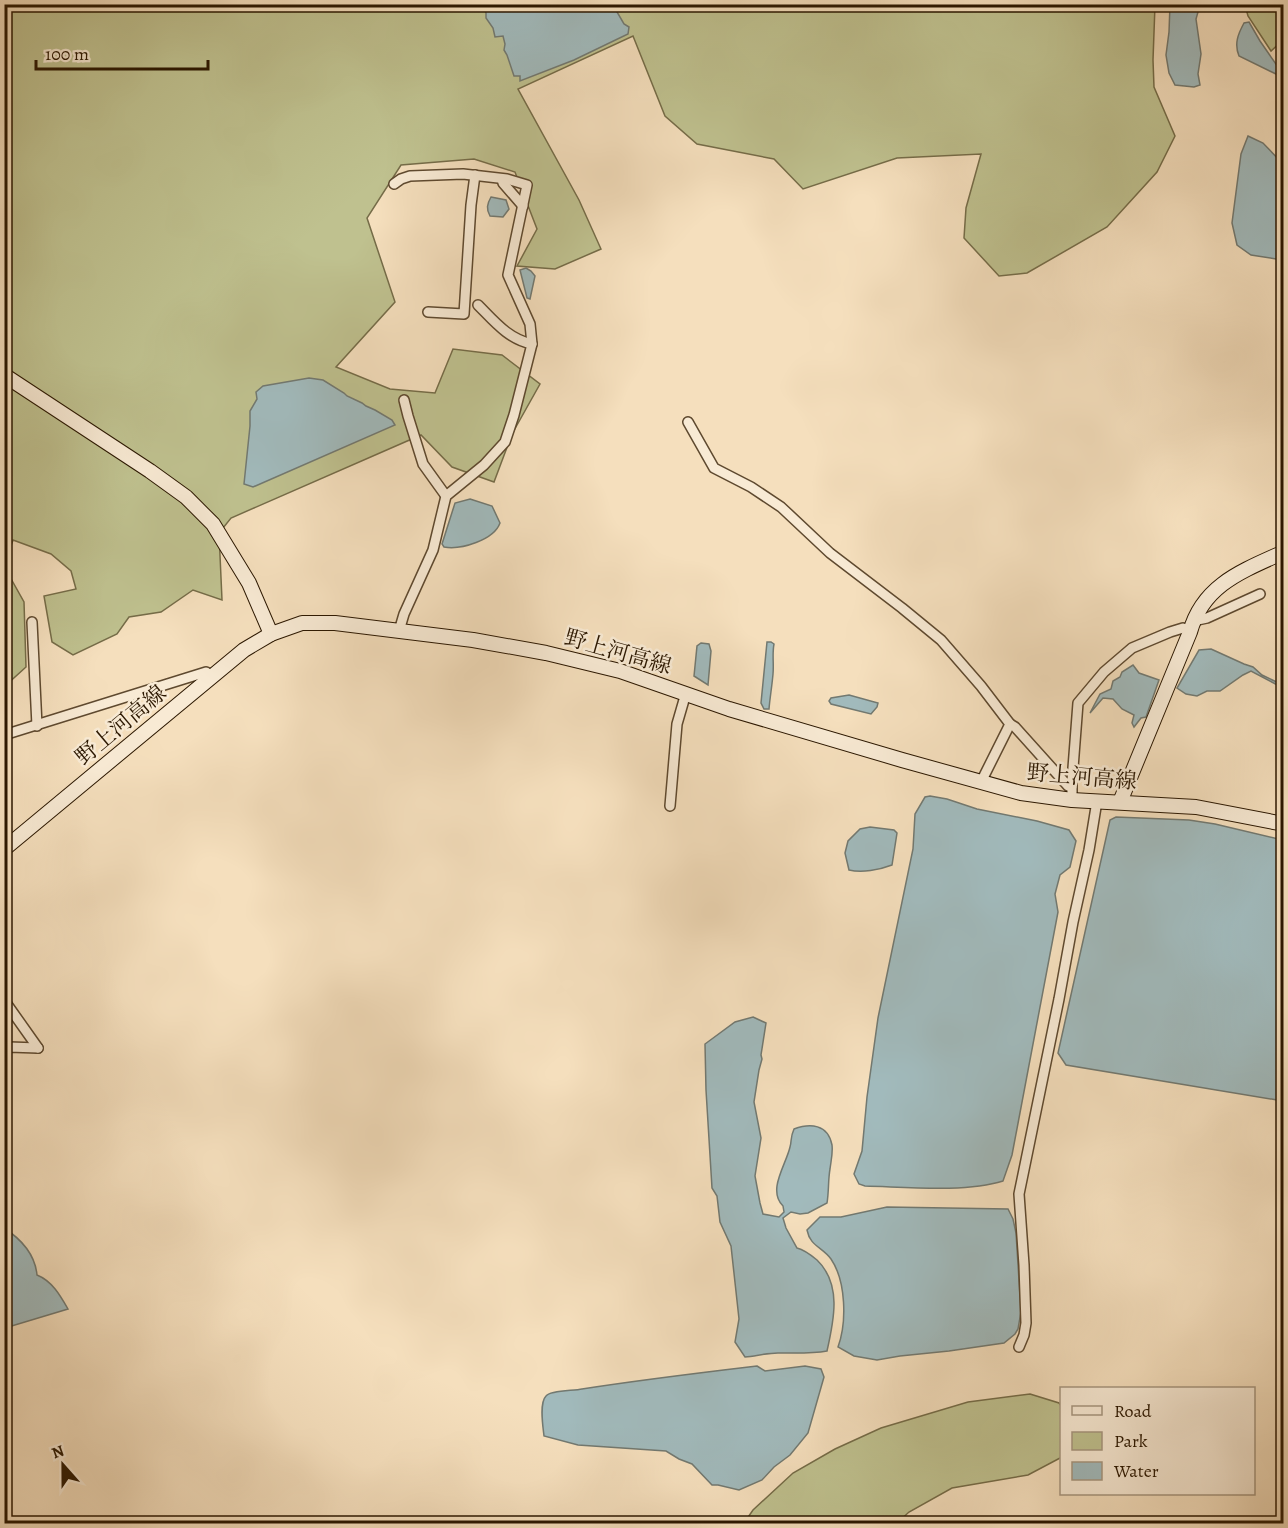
<svg xmlns="http://www.w3.org/2000/svg" width="1288" height="1528" viewBox="0 0 1288 1528" font-family="Alegreya,'Noto Serif JP',serif">
<style>
.green{fill:#bfc18f;stroke:#756c48;stroke-width:1.5}
.water{fill:#a1babc;stroke:#727971;stroke-width:1.5}
.lines{fill:none;stroke-linecap:round;stroke-linejoin:round}
.street-casing{stroke:#5e492f;stroke-width:12}
.secondary-casing{stroke:#2b1700;stroke-width:16}
.street{stroke:#f8ead4;stroke-width:9}
.secondary{stroke:#f8ead4;stroke-width:14}
.labels{text-anchor:middle;dominant-baseline:central;stroke-width:5;stroke-linejoin:round;paint-order:stroke}
.street-label{font-size:22px;fill:#2b1700;stroke:#f8ead4}
</style>
<rect width="100%" height="100%" fill="#f5dfbd"/>
<filter id="stains"><feTurbulence type="fractalNoise" baseFrequency=".00333" numOctaves="4"/><feColorMatrix values="0 0 0 0 .2 0 0 0 0 .09 0 0 0 0 .02 0 0 0 .5 -.17"/></filter>
<radialGradient id="worn" r=".72"><stop offset=".6" stop-color="#630" stop-opacity="0"/><stop offset="1" stop-color="#630" stop-opacity=".3"/></radialGradient>
<g class="green">
<polygon points="5,5 1155,5 1153,60 1154,87 1175,136 1157,172 1107,227 1027,273 999,276 964,238 966,208 981,154 897,158 803,189 774,159 697,144 665,116 633,36 518,89 579,200 601,249 555,269 517,266 537,229 515,172 474,159 401,165 367,218 395,302 336,367 390,389 435,393 453,349 502,355 540,384 512,434 494,482 452,467 421,435 231,518 219,533 222,600 193,590 161,612 129,617 117,634 73,655 52,642 44,596 76,589 71,571 51,554 13,540 5,563"/>
<polygon points="1245,5 1283,5 1283,40 1271,51 1248,16"/>
<polygon points="5,568 24,602 26,667 5,686"/>
<polygon points="1030,1394 1059,1403 1062,1407 1062,1457 1028,1475 952,1488 909,1512 897,1523 744,1523 753,1510 793,1473 835,1449 881,1428 968,1402"/>
</g>
<g class="water">
<polygon points="483,5 613,5 624,24 629,27 628,34 574,60 520,81 520,76 514,76 507,55 504,50 505,44 503,36 495,37 493,28 486,18 486,13"/>
<polygon points="1170,5 1200,5 1196,19 1201,54 1198,74 1200,85 1194,87 1175,85 1169,73 1166,55 1169,32"/>
<path d="M 1249,22 L 1260,41 L 1278,67 L 1278,72 L 1276,74 L 1239,56 C 1234,44 1238,34 1244,23 Z"/>
<polygon points="1248,136 1263,143 1283,164 1283,260 1251,255 1237,245 1232,223 1241,154"/>
<path d="M 491,197 L 506,200 L 509,209 L 503,217 L 490,216 C 486,209 487,204 491,197 Z"/>
<polygon points="526,268 531,271 535,276 530,299 527,298 520,270"/>
<polygon points="309,378 323,380 344,393 347,396 362,403 366,406 375,410 392,420 395,425 253,487 244,484 250,426 250,411 257,399 256,392 263,386"/>
<path d="M 470,499 L 492,506 L 500,523 C 494,540 461,550 444,547 L 442,544 L 455,503 Z"/>
<path d="M 767,642 L 771,642 L 774,644 C 772,654 774,664 773,674 C 772,686 770,697 769,709 L 764,709 L 761,703 Z"/>
<polygon points="701,643 709,644 711,651 708,685 694,676 697,646"/>
<polygon points="1211,649 1244,664 1253,667 1262,675 1283,685 1283,688 1251,671 1243,675 1220,691 1207,691 1197,696 1186,694 1177,688 1199,650"/>
<polygon points="1133,665 1139,673 1159,680 1146,717 1141,718 1134,727 1132,723 1134,715 1122,709 1113,699 1103,698 1090,713 1100,694 1111,689 1113,681 1120,677 1122,672"/>
<polygon points="849,695 878,703 877,707 871,714 831,704 829,701 831,698"/>
<path d="M 930,796 L 947,799 L 977,809 L 1037,821 L 1069,830 L 1076,841 L 1070,867 L 1060,875 L 1055,894 L 1058,912 L 1012,1155 L 1003,1181 C 965,1193 905,1187 865,1186 L 859,1184 L 854,1174 L 862,1151 L 867,1097 L 878,1018 L 913,849 L 915,814 L 925,797 Z"/>
<polygon points="1116,817 1189,820 1215,824 1283,840 1283,1101 1066,1065 1058,1053 1110,820"/>
<path d="M 870,827 L 894,830 L 897,833 L 892,865 C 879,870 862,873 849,870 L 845,853 L 848,841 L 860,829 Z"/>
<path d="M 753,1017 L 766,1023 L 761,1055 L 762,1059 L 759,1070 L 754,1102 L 761,1138 L 755,1176 L 760,1203 L 763,1214 L 779,1217 L 784,1212 L 783,1206 C 767,1190 786,1165 790,1147 C 792,1140 790,1138 794,1129 C 810,1123 828,1124 832,1145 C 833,1153 831,1161 830,1169 C 828,1180 829,1191 827,1203 L 808,1213 L 800,1214 L 791,1212 L 783,1218 L 786,1228 L 797,1248 C 805,1250 811,1255 817,1260 C 842,1284 834,1320 827,1351 C 811,1354 794,1353 778,1353 C 767,1353 756,1356 745,1357 L 735,1342 L 739,1319 L 731,1246 L 720,1222 L 717,1196 L 712,1188 L 706,1090 L 705,1044 L 735,1022 Z"/>
<path d="M 887,1207 L 1008,1209 L 1013,1219 L 1016,1233 L 1021,1312 L 1018,1329 L 1015,1334 L 1004,1343 L 949,1351 L 900,1356 L 877,1360 L 854,1356 L 838,1347 C 847,1322 846,1281 831,1259 C 822,1247 810,1246 807,1230 L 820,1217 L 841,1217 Z"/>
<path d="M 4,1228 C 21,1239 35,1254 37,1275 C 52,1281 60,1295 68,1309 L 5,1328 Z"/>
<path d="M 757,1366 L 765,1371 L 805,1366 L 821,1369 L 824,1377 L 808,1433 L 790,1455 L 774,1467 L 762,1480 L 739,1490 L 718,1485 L 712,1485 L 692,1464 L 679,1459 L 666,1451 L 578,1445 L 544,1436 C 543,1427 539,1403 546,1396 C 551,1390 574,1391 582,1389 C 640,1380 698,1373 757,1366 Z"/>
</g>
<g class="lines">
<defs>
<g id="street">
<polyline points="502,179 503,183 523,206"/>
<polyline points="394,184 401,179 410,176 463,174 507,179 527,185 508,275 530,324 532,344 514,415 505,442 484,465 446,496 433,550 404,614 399,631"/>
<path d="M 478,305 C 494,321 508,339 532,344"/>
<polyline points="428,312 464,314 471,205 475,175"/>
<polyline points="404,400 408,416 423,464 446,496"/>
<polyline points="688,422 714,468 751,487 781,507 830,553 902,608 941,640 981,686 1010,724 981,782"/>
<polyline points="1193,621 1207,618 1260,594"/>
<polyline points="32,622 37,726"/>
<polyline points="1010,724 1015,727 1068,786 1072,787"/>
<polyline points="4,735 206,672 213,676"/>
<polyline points="1072,800 1072,781 1078,703 1104,672 1132,648 1170,632 1183,628 1190,630"/>
<polyline points="670,806 677,724 686,693"/>
<polyline points="4,1000 38,1048"/>
<polyline points="4,1049 9,1047 38,1048"/>
<polyline points="1019,1347 1024,1335 1026,1323 1024,1265 1019,1194 1059,999 1073,922 1089,850 1097,801"/>
</g>
<g id="secondary">
<polyline points="4,375 150,471 186,497 213,524 249,583 271,634"/>
<path d="M 1120,802 L 1190,632 C 1203,585 1242,571 1284,552"/>
<polyline points="4,849 244,650 271,634 302,623 335,623 473,640 546,653 620,671 729,709 902,760 1021,793 1072,800 1196,807 1284,824"/>
</g>
</defs>
<use href="#street" class="street-casing"/>
<use href="#secondary" class="secondary-casing"/>
<use href="#street" class="street"/>
<use href="#secondary" class="secondary"/>
</g>
<g class="labels">
<g class="street-label">
<text transform="translate(618 652) rotate(16)">野上河高線</text>
<text transform="translate(121 725) rotate(-40)">野上河高線</text>
<text transform="translate(1082 777) rotate(5)">野上河高線</text>
</g>
</g>
<rect width="1288" height="1528" fill="none" stroke="#f5dfbd" stroke-width="24"/>
<rect x="6" y="6" width="1276" height="1516" fill="none" stroke="#2b1700" stroke-width="3"/>
<rect x="12" y="12" width="1264" height="1504" fill="none" stroke="#2b1700" stroke-width="1.5"/>
<rect x="1060" y="1387" width="195" height="108" fill="#f8ead4" stroke="#a6967f" stroke-width="1.5"/>
<rect x="1072" y="1406" width="30" height="9" fill="#f8ead4" stroke="#a6967f" stroke-width="1.5"/>
<text x="1114" y="1417" font-size="18" fill="#2b1700">Road</text>
<rect x="1072" y="1432" width="30" height="18" fill="#bfc18f" stroke="#a6967f" stroke-width="1.5"/>
<text x="1114" y="1447" font-size="18" fill="#2b1700">Park</text>
<rect x="1072" y="1462" width="30" height="18" fill="#a1babc" stroke="#a6967f" stroke-width="1.5"/>
<text x="1114" y="1477" font-size="18" fill="#2b1700">Water</text>
<g transform="translate(63 1465) rotate(339)" stroke="#f8ead4" stroke-width="4.5" paint-order="stroke">
<path d="M0-4.5L10 22L0 15L-10 22Z" fill="#2b1700"/>
<text y="-9" font-size="16" font-weight="bold" text-anchor="middle" fill="#2b1700">N</text>
</g>
<path d="M36 60v9h172v-9" fill="none" stroke="#2b1700" stroke-width="3"/>
<text x="45" y="60" font-size="18" fill="#2b1700" stroke="#f8ead4" stroke-width="4.5" paint-order="stroke">100 m</text>
<rect width="100%" height="100%" filter="url(#stains)"/>
<rect width="100%" height="100%" fill="url(#worn)"/>
</svg>
